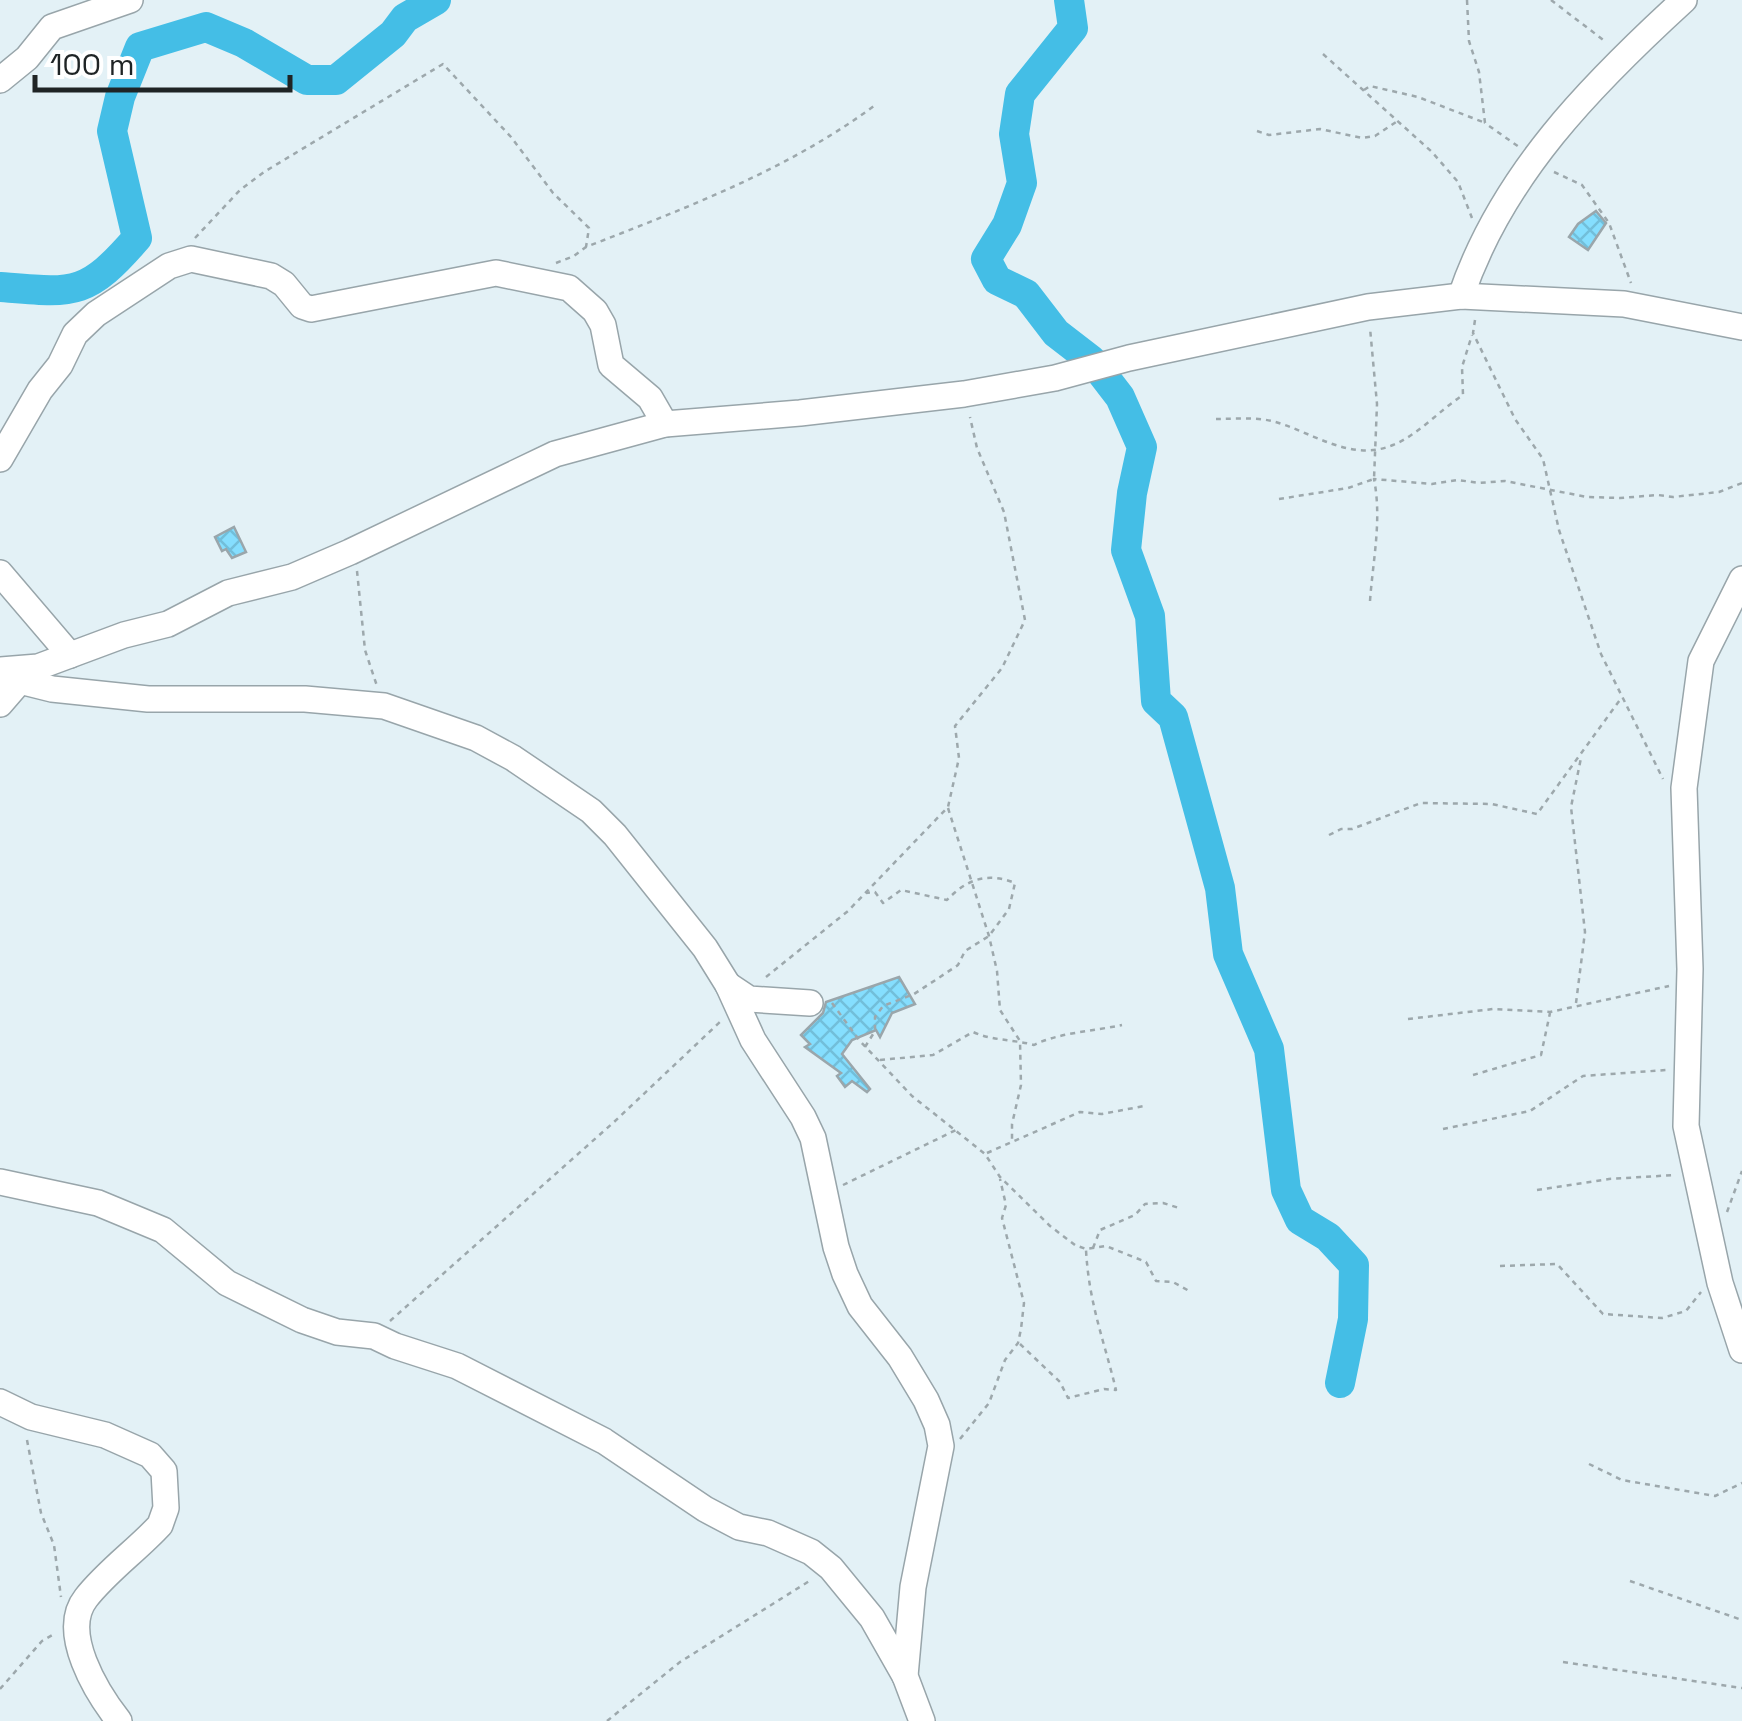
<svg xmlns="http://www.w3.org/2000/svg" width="1742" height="1721" viewBox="0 0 1742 1721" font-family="'Space Grotesk',sans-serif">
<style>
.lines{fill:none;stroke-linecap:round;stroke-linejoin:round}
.river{stroke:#44bee6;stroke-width:30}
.building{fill:url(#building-cross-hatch);stroke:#9aa6ab;stroke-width:2.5}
.minor-casing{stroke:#98a5aa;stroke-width:28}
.path{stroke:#9da8ac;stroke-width:2.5;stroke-dasharray:5 5;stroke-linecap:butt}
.minor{stroke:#fff;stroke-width:25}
</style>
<defs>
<pattern id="building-cross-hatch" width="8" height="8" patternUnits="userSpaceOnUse" patternTransform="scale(2.5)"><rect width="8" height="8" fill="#85defe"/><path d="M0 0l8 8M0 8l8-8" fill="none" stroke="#72beda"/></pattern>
</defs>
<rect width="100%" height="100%" fill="#e3f1f6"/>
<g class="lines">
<g class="river">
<polyline points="1069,0 1073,28 1020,94 1014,134 1022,183 1007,225 986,259 997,280 1026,294 1056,333 1091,360"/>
<path d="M 0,287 C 74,293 86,297 137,238 L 112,131 L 120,97 L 140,47 L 206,27 L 244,43 L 307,80 L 336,80 L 393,34 L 405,18 L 436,0"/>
<polyline points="1100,371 1120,397 1142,447 1132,493 1126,550 1150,616 1156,701 1173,717 1220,888 1228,954 1269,1049 1286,1190 1300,1220 1328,1237 1354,1265 1353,1319 1340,1383"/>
</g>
</g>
<g class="building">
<polygon points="1596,211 1606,223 1588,250 1569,237 1578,224"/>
<polygon points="234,527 246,552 232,558 226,549 222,551 215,537"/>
<polygon points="899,977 915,1004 892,1013 880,1037 876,1030 852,1040 842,1054 870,1089 867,1092 852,1081 845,1087 837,1076 841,1073 805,1047 810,1044 801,1035 823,1013 826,1002"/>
</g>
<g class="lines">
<defs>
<g id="minor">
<polyline points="0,80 27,58 52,27 130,0"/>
<path d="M 1461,296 C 1502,175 1591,85 1684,0"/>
<polyline points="0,459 40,390 60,365 75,334 96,314 169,266 191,259 271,276 284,284 302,306 311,309 496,273 569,288 595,311 603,325 611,365 650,398 665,424"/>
<polyline points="0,573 70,655"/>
<polyline points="1742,579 1701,661 1684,788 1690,969 1686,1126 1720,1283 1742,1350"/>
<polyline points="0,670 38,667 124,635 168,624 228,593 292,577 350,552 555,454 665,424 800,413 964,394 1055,378 1129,358 1368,307 1461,296 1624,304 1742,327"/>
<polyline points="0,676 52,689 148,699 305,699 384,706 476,738 513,758 591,811 615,835 705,948 728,985 753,1040 803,1117 813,1138 836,1247 845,1274 860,1306 900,1357 926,1400 937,1425 941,1446 913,1587 905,1676 922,1721"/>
<polyline points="0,704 19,682"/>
<polyline points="728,985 749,999 810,1003"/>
<polyline points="0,1182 98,1203 163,1230 227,1283 302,1320 337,1332 374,1336 395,1346 457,1366 604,1441 705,1509 739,1527 768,1533 811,1552 831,1568 872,1618 905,1676"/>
<path d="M 0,1402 L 31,1417 L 105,1435 L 150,1455 L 164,1471 L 166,1508 L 160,1525 C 137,1550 107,1571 86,1598 C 59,1632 97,1693 119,1721"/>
</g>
</defs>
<use href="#minor" class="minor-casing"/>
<g class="path">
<polyline points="1467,0 1469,41 1479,72 1485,123 1519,147"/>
<polyline points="1551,0 1606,42"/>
<polyline points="1323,54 1432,152 1458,182 1472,218"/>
<polyline points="1364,90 1370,86 1418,97 1483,122"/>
<polyline points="1257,131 1269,135 1320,129 1362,138 1375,136 1396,122"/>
<polyline points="1554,172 1582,185 1609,223 1631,283"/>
<polyline points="195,238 240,190 264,172 443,64 511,137 553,193 589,228 586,247"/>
<path d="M 556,263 L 574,256 L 586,247 C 686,208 787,170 874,106"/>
<polyline points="1475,320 1473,333 1515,419 1543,459 1559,530 1601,654 1663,779"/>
<path d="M 1216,419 C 1234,419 1254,417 1272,421 C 1311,431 1350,463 1393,445 C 1418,435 1440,410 1463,395 L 1462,367 L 1472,335"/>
<polyline points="1279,499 1348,488 1374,479 1377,404 1370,328"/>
<polyline points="357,571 365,650 377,686"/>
<path d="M 1370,601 C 1373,559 1382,520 1374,479 L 1432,484 L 1458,480 L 1479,483 L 1505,481 L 1587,497 L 1620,498 L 1658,495 L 1673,497 L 1719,492 L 1742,483"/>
<polyline points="948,808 989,936 997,971 1000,1010 1020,1041 1021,1085 1012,1124 1012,1140"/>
<polyline points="1329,835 1341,829 1352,829 1421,803 1492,804 1537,814 1622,697"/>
<polyline points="766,977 848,911 948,807 959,758 955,726 1002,668 1025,620 1004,512 977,448 970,417"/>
<polyline points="832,1003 859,1040 912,1096 985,1154 1000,1177 1050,1226 1075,1245 1086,1249 1106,1246 1146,1262 1156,1281 1173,1282 1191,1292"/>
<polyline points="1576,1003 1585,932 1571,807 1581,758"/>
<polyline points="1408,1019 1493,1009 1550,1012 1669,986"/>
<path d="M 865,1047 L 875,1031 L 875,1017 L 883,1006 L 914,994 L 937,979 L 958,965 L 965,951 L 989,936 L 1009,909 L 1015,883 C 987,872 967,879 947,900 L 901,890 L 883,903 L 875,892 L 866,893"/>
<path d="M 880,1060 L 933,1055 L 973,1032 C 993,1041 1012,1039 1034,1045 C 1057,1033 1094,1031 1122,1025"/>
<polyline points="1473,1075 1541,1055 1550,1013"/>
<polyline points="1443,1129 1530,1111 1583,1076 1666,1070"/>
<polyline points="987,1153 1080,1112 1102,1114 1144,1106"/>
<polyline points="843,1185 956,1130"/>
<polyline points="1537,1190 1609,1179 1675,1175"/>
<polyline points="1727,1212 1742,1171"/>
<polyline points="1093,1248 1100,1230 1135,1215 1145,1204 1163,1203 1179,1208"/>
<polyline points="1500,1266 1557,1264 1603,1314 1662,1318 1686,1311 1701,1292"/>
<polyline points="390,1321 614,1122 721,1021"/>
<path d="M 1020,1344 L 1060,1382 L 1068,1398 L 1104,1389 L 1116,1390 C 1104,1340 1089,1304 1086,1250"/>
<polyline points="960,1439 989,1403 1005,1360 1018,1343 1021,1329 1024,1303 1002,1218 1006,1205 1000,1179"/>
<polyline points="27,1440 41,1513 54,1545 61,1597"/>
<polyline points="1589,1464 1622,1480 1715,1496 1742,1483"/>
<polyline points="1630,1581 1742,1620"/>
<polyline points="1563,1662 1742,1688"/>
<polyline points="0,1689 42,1641 56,1633"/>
<polyline points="607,1721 680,1662 811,1580"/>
</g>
<use href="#minor" class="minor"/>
</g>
<path d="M35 75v15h255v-15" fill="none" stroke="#1f2425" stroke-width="5"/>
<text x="50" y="75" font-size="30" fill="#1f2425" stroke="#ffffff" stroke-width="8" paint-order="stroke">100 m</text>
</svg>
